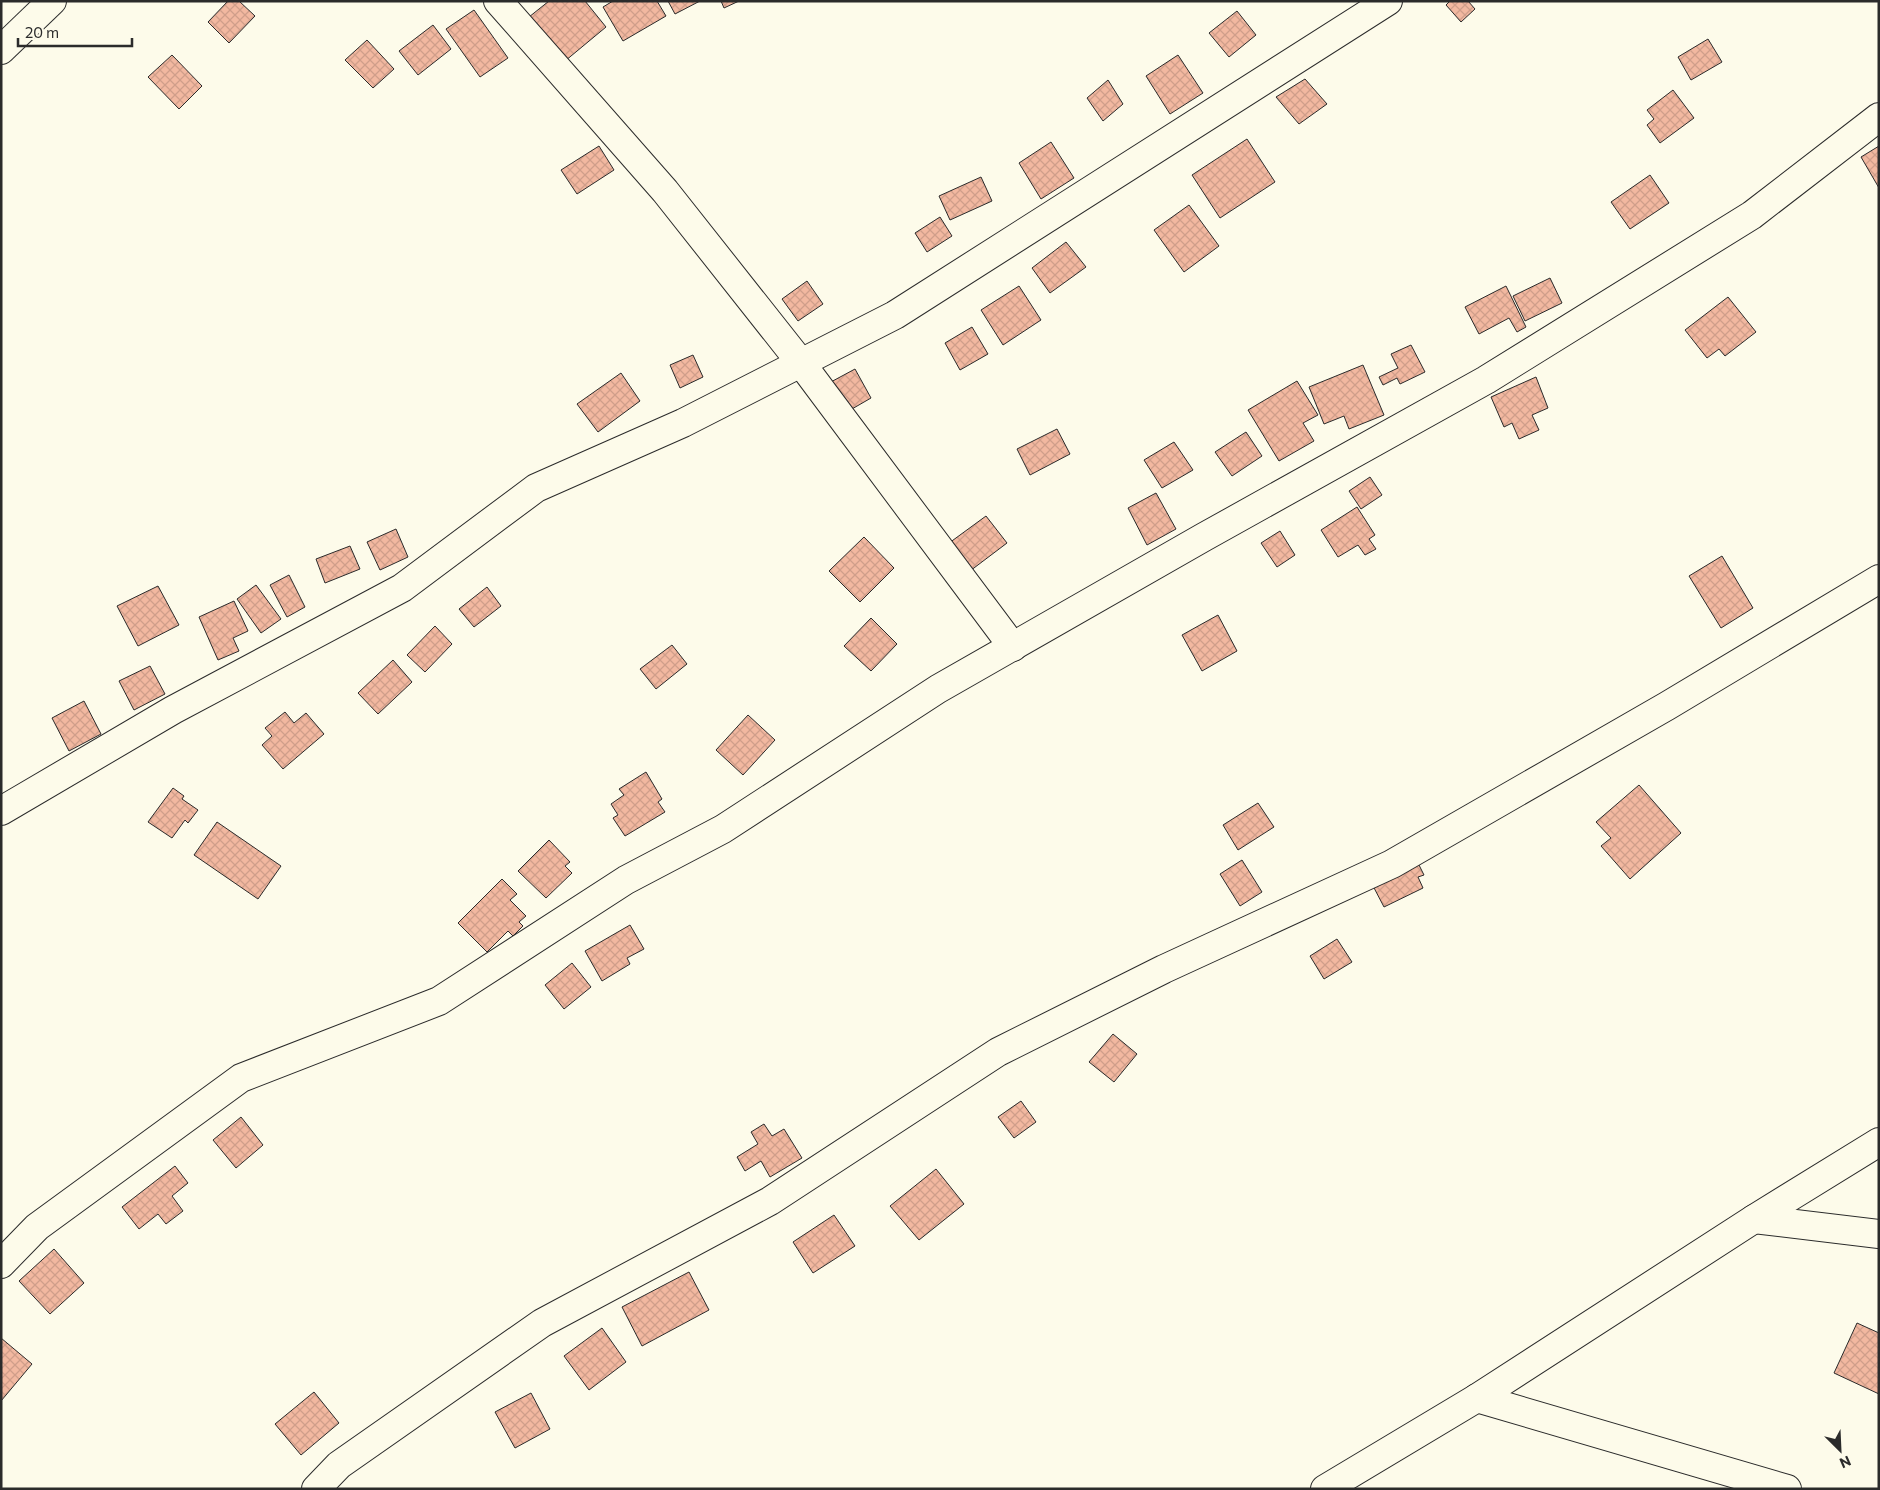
<svg xmlns="http://www.w3.org/2000/svg" width="1880" height="1490" viewBox="0 0 1880 1490" font-family="Commissioner,sans-serif">
<style>
.building{fill:url(#building-cross-hatch);stroke:#2b2b2b}
.lines{fill:none;stroke-linecap:round;stroke-linejoin:round}
.minor-casing{stroke:#2b2b2b;stroke-width:30}
.minor{stroke:#fdfbea;stroke-width:28}
</style>
<defs>
<pattern id="building-cross-hatch" width="8" height="8" patternUnits="userSpaceOnUse" patternTransform="scale(1.25)"><rect width="8" height="8" fill="#f2b8a0"/><path d="M0 0l8 8M0 8l8-8" fill="none" stroke="#d09e8a"/></pattern>
</defs>
<rect width="100%" height="100%" fill="#fdfbea"/>
<g class="building">
<polygon points="228,1 239,1 255,16 229,43 208,22"/>
<polygon points="549,1 585,1 606,27 565,61 529,17"/>
<polygon points="613,1 657,1 666,16 623,41 603,7"/>
<polygon points="668,1 700,1 675,14"/>
<polygon points="721,1 739,1 724,8"/>
<polygon points="1450,1 1468,1 1475,9 1461,22 1446,5"/>
<polygon points="474,10 508,58 480,77 446,29"/>
<polygon points="1237,11 1256,35 1229,57 1209,33"/>
<polygon points="433,25 451,49 418,75 399,51"/>
<polygon points="1708,39 1722,62 1691,80 1678,57"/>
<polygon points="367,40 394,69 373,88 345,60"/>
<polygon points="172,55 202,86 179,109 148,77"/>
<polygon points="1178,55 1203,93 1170,114 1146,76"/>
<polygon points="1305,79 1327,104 1299,124 1276,97"/>
<polygon points="1108,80 1123,104 1103,121 1087,98"/>
<polygon points="1673,90 1694,118 1660,143 1647,125 1654,119 1647,110"/>
<polygon points="1247,139 1275,182 1220,218 1192,175"/>
<polygon points="1051,142 1074,178 1041,199 1019,163"/>
<polygon points="599,146 614,170 577,194 561,170"/>
<polygon points="1879,146 1879,188 1861,157"/>
<polygon points="1650,175 1669,203 1630,229 1611,202"/>
<polygon points="981,177 992,201 950,220 939,196"/>
<polygon points="1189,205 1219,246 1184,272 1154,230"/>
<polygon points="940,217 952,236 927,252 915,233"/>
<polygon points="1066,242 1086,267 1050,293 1032,268"/>
<polygon points="1550,278 1562,303 1525,321 1513,296"/>
<polygon points="807,281 823,304 798,321 782,299"/>
<polygon points="1019,286 1041,320 1003,345 981,310"/>
<polygon points="1506,286 1526,327 1517,332 1509,318 1479,334 1465,307"/>
<polygon points="1728,297 1756,332 1725,356 1719,349 1707,358 1685,330"/>
<polygon points="972,327 988,354 960,370 945,343"/>
<polygon points="1411,345 1425,372 1400,384 1397,378 1383,385 1379,377 1398,368 1391,354"/>
<polygon points="693,355 703,377 680,388 670,365"/>
<polygon points="1363,365 1384,415 1349,429 1344,416 1324,424 1309,387"/>
<polygon points="855,369 871,398 845,413 829,383"/>
<polygon points="621,373 640,401 598,432 577,404"/>
<polygon points="1536,377 1548,408 1532,415 1539,430 1519,439 1512,423 1504,427 1491,397"/>
<polygon points="1297,381 1318,415 1303,423 1314,441 1279,461 1248,410"/>
<polygon points="1057,429 1070,454 1030,475 1017,449"/>
<polygon points="1246,432 1262,456 1232,476 1215,452"/>
<polygon points="1174,442 1193,470 1162,488 1144,460"/>
<polygon points="1370,477 1382,495 1361,509 1349,491"/>
<polygon points="1156,493 1176,529 1147,545 1128,508"/>
<polygon points="1357,507 1375,535 1369,539 1376,549 1365,555 1358,545 1338,557 1321,530"/>
<polygon points="986,516 1007,543 966,574 945,546"/>
<polygon points="396,529 408,557 380,570 367,542"/>
<polygon points="1280,531 1295,555 1277,567 1261,543"/>
<polygon points="864,537 894,568 860,602 829,571"/>
<polygon points="350,546 360,569 325,583 316,559"/>
<polygon points="1722,556 1753,608 1721,628 1689,576"/>
<polygon points="289,575 305,607 287,617 270,585"/>
<polygon points="256,585 281,619 261,633 237,599"/>
<polygon points="158,586 179,625 138,646 117,606"/>
<polygon points="487,587 501,606 474,627 459,609"/>
<polygon points="234,601 248,631 233,638 239,651 218,660 199,617"/>
<polygon points="1218,615 1237,651 1202,671 1182,635"/>
<polygon points="871,618 897,644 871,671 844,646"/>
<polygon points="435,626 452,644 425,672 407,655"/>
<polygon points="672,645 687,664 656,689 640,669"/>
<polygon points="393,660 412,682 378,714 358,693"/>
<polygon points="150,666 165,694 134,710 119,681"/>
<polygon points="84,701 101,734 69,751 52,718"/>
<polygon points="285,712 294,723 306,713 324,734 283,769 262,745 272,736 265,728"/>
<polygon points="748,715 775,740 743,775 716,750"/>
<polygon points="646,772 662,799 658,802 665,812 625,836 613,818 618,815 611,804 624,795 619,789"/>
<polygon points="1639,785 1681,833 1630,879 1601,846 1611,838 1596,822"/>
<polygon points="173,788 184,796 182,799 198,810 188,823 185,820 172,838 148,822"/>
<polygon points="1258,803 1274,827 1238,850 1223,825"/>
<polygon points="217,822 281,866 258,899 194,855"/>
<polygon points="549,840 570,862 565,866 572,873 546,898 518,871"/>
<polygon points="1242,860 1262,892 1240,906 1220,874"/>
<polygon points="1417,861 1424,875 1418,877 1423,888 1384,907 1372,884"/>
<polygon points="502,879 517,894 510,900 526,916 519,922 523,926 513,936 508,931 487,952 458,923"/>
<polygon points="630,925 644,949 627,958 630,964 602,981 585,951"/>
<polygon points="1337,939 1352,962 1324,979 1310,956"/>
<polygon points="572,963 591,987 564,1009 545,985"/>
<polygon points="1113,1034 1137,1054 1114,1082 1089,1062"/>
<polygon points="1021,1101 1036,1122 1014,1138 998,1117"/>
<polygon points="241,1117 263,1145 236,1168 213,1140"/>
<polygon points="764,1124 772,1136 784,1129 802,1158 770,1177 761,1161 745,1171 737,1157 758,1144 751,1132"/>
<polygon points="175,1166 188,1183 172,1196 183,1211 166,1224 158,1214 139,1229 122,1207"/>
<polygon points="936,1169 964,1204 919,1240 890,1206"/>
<polygon points="834,1215 855,1246 813,1273 793,1242"/>
<polygon points="54,1249 84,1283 50,1314 19,1281"/>
<polygon points="689,1272 709,1310 642,1346 622,1307"/>
<polygon points="1857,1323 1879,1333 1879,1394 1834,1373"/>
<polygon points="602,1328 626,1362 589,1390 564,1356"/>
<polygon points="1,1338 32,1364 1,1401"/>
<polygon points="314,1392 339,1423 301,1455 275,1424"/>
<polygon points="531,1393 550,1429 515,1448 495,1412"/>
</g>
<g class="lines">
<defs>
<g id="minor">
<polyline points="498,1 665,191 801,363 1013,647"/>
<polyline points="1,50 52,1"/>
<polyline points="1,811 173,710 402,588 536,488 683,423 895,315 1388,1"/>
<polyline points="1754,1219 1879,1234"/>
<polyline points="1,1264 37,1227 241,1078 439,1001 626,880 723,829 938,689 1204,537 1486,380 1752,215 1879,117"/>
<polyline points="1477,1398 1787,1489"/>
<polyline points="316,1489 339,1465 542,1323 770,1201 998,1052 1164,969 1392,864 1667,706 1879,579"/>
<polyline points="1325,1489 1477,1398 1754,1219 1879,1142"/>
</g>
</defs>
<use href="#minor" class="minor-casing"/>
<use href="#minor" class="minor"/>
</g>
<rect width="1880" height="1490" fill="none" stroke="#2b2b2b" stroke-width="5"/>
<g transform="translate(1840 1450) rotate(156)" stroke="#fdfbea" stroke-width="4" paint-order="stroke">
<path d="M0-4L9 19L0 12L-9 19Z" fill="#2b2b2b"/>
<text y="-8" font-size="14" font-weight="bold" text-anchor="middle" fill="#2b2b2b">N</text>
</g>
<path d="M18 38v8h114v-8" fill="none" stroke="#2b2b2b" stroke-width="2.5"/>
<text x="25" y="38" font-size="15" fill="#2b2b2b" stroke="#fdfbea" stroke-width="4" paint-order="stroke">20 m</text>
</svg>
